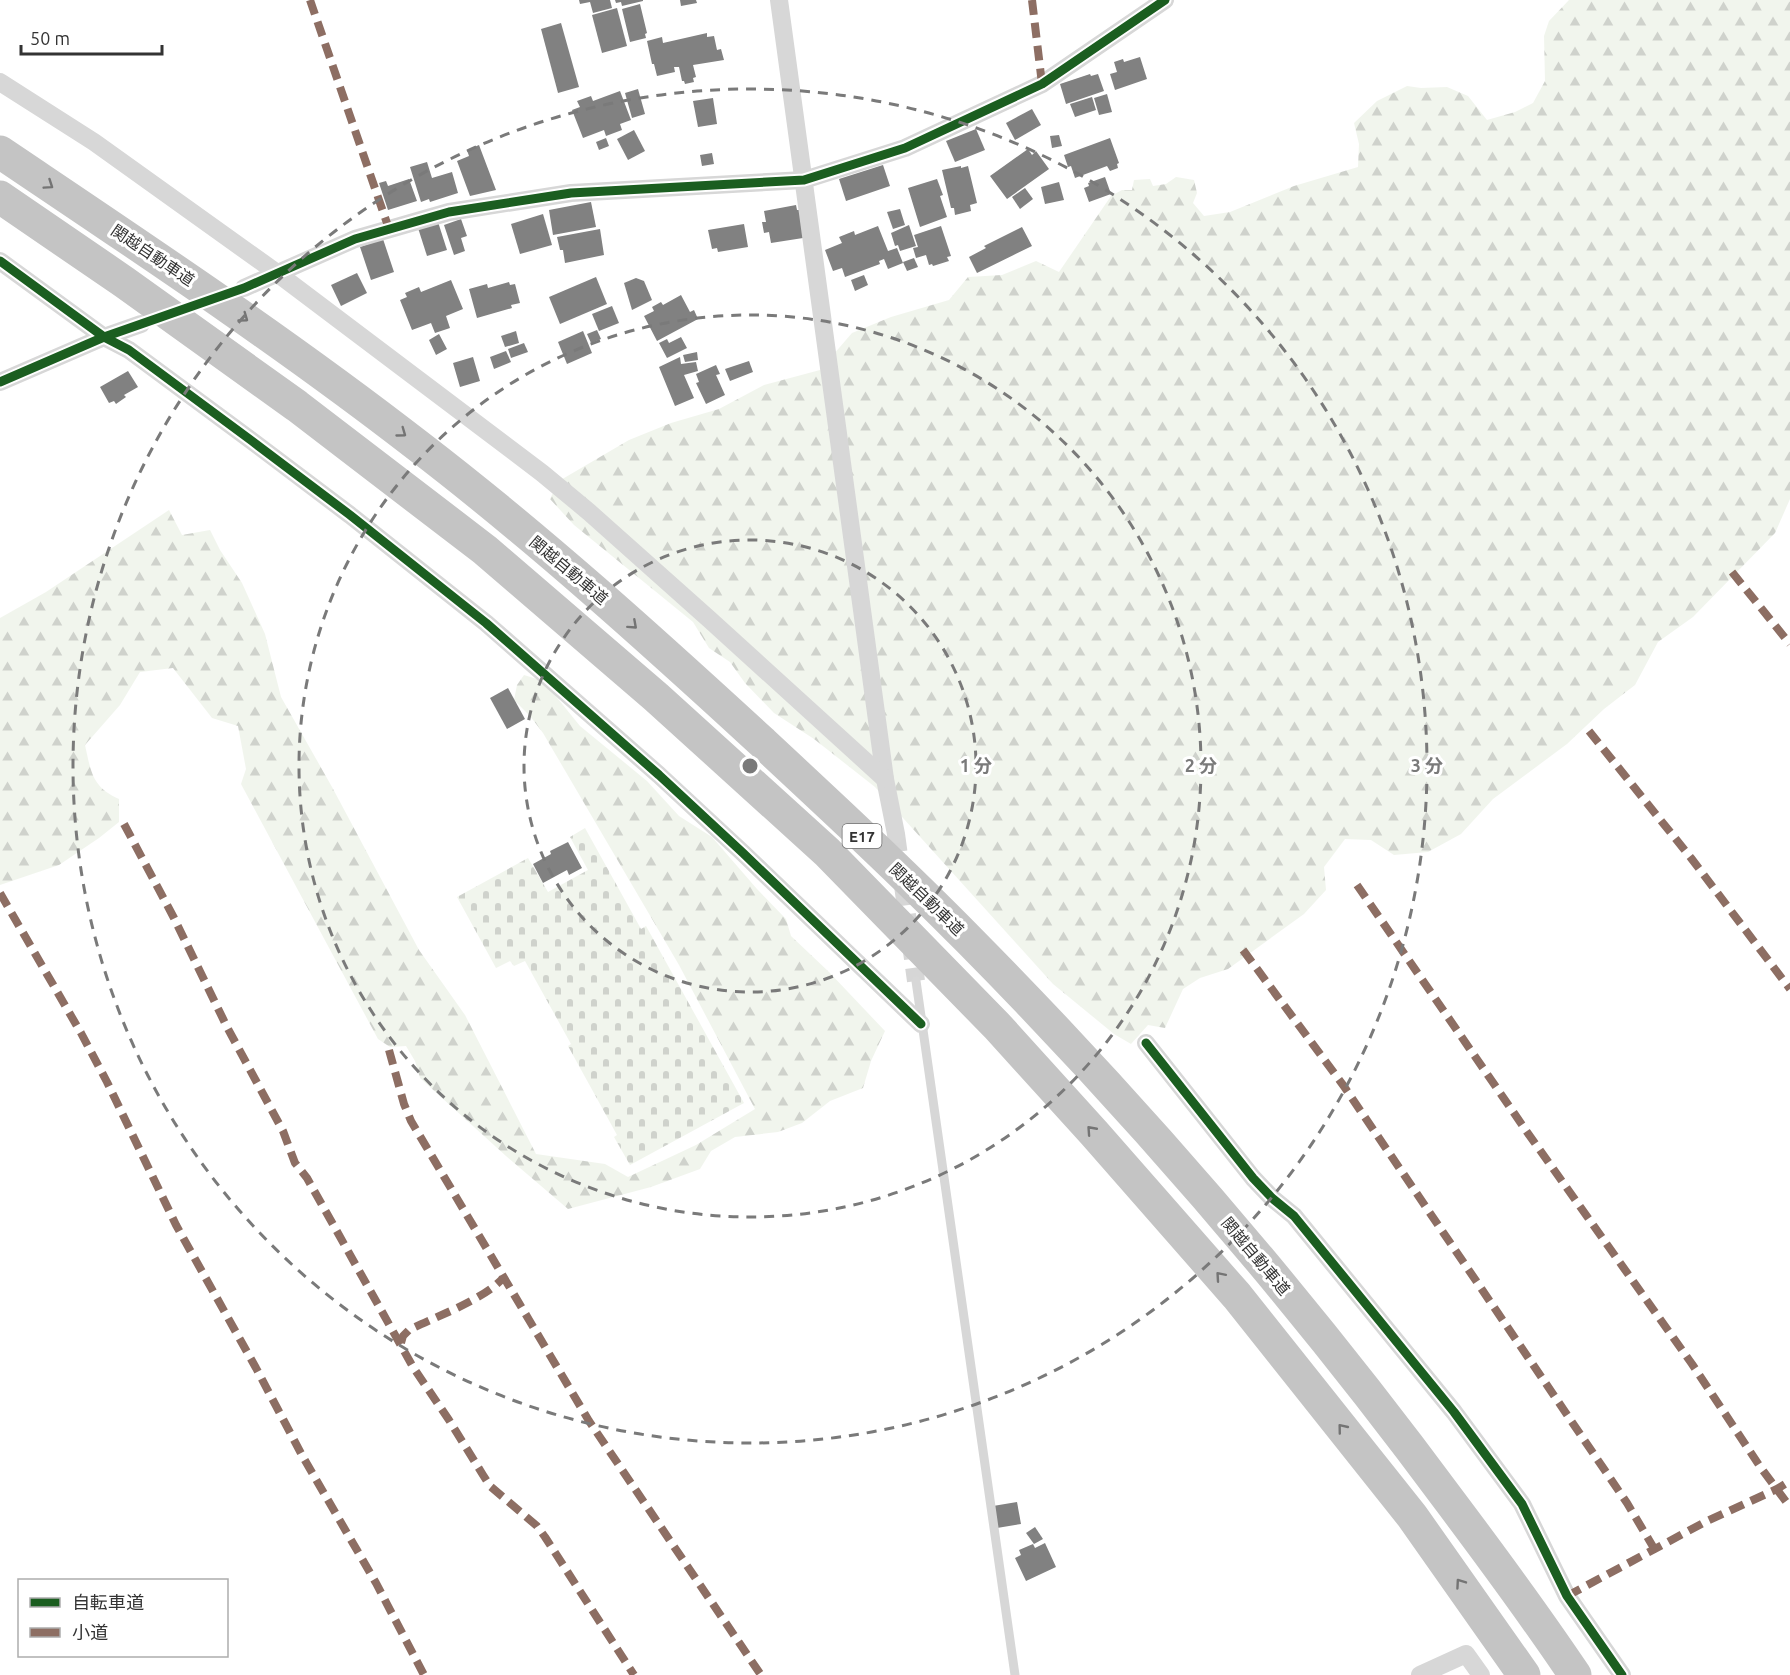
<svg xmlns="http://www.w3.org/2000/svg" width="1790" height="1675" viewBox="0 0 1790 1675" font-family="Ubuntu,'Noto Sans JP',sans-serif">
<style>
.forest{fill:url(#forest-firs)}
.cemetery{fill:url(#cemetery-stones)}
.building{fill:#818181}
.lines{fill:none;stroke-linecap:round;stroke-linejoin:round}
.street-tunnel{stroke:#d6d6d6;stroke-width:18;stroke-dasharray:18 9;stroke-linecap:butt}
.lane{stroke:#d7d7d7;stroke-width:9}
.street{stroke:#d7d7d7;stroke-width:18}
.highway{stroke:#c4c4c4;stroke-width:33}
.quiet{stroke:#8d6e63;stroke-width:8;stroke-dasharray:15 8;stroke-linecap:butt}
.cycleway-casing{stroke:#fff;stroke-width:13}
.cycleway{stroke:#1b5e20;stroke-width:9}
.oneway{stroke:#747474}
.ring{fill:none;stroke:#7a7a7a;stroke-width:3;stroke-dasharray:10 8}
.labels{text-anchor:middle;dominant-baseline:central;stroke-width:6;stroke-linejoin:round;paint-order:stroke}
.shield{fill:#fff;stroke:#707070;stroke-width:1.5}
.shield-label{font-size:15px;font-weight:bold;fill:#333}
.street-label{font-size:16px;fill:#333;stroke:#fff}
.centre{fill:#7a7a7a;stroke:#fff;stroke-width:3}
.ring-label{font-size:18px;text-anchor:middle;font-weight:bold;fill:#7a7a7a;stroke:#fff;stroke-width:6;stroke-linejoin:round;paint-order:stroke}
</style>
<defs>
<pattern id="forest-firs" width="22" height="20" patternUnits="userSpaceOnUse" patternTransform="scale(1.5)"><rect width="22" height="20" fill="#f1f5ed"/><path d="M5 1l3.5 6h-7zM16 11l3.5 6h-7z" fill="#cfd2cc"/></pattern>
<pattern id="cemetery-stones" width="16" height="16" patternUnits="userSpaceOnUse" patternTransform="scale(1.5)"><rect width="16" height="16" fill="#f1f5ed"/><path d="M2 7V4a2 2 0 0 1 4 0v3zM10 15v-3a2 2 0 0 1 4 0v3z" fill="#cfd2cc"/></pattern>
</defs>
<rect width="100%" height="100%" fill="#fff"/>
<g class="forest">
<polygon points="1569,0 1790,0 1790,499 1775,533 1693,617 1658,642 1635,685 1604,709 1567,744 1493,799 1461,834 1428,852 1394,855 1371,840 1345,839 1324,867 1326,890 1304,914 1228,969 1200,978 1183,989 1165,1028 1148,1025 1131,1044 1114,1034 1053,984 875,787 814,739 774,713 745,683 730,662 709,648 693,622 574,525 550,499 559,481 629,440 671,423 719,409 764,385 820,370 852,333 891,317 949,300 968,277 1002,275 1036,261 1059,272 1111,196 1122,190 1132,190 1134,180 1150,179 1153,186 1166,184 1176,177 1194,180 1197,193 1193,203 1204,216 1230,212 1294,186 1358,167 1359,144 1354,123 1377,101 1407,86 1421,88 1447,87 1468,96 1487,120 1515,112 1533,103 1545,81 1544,36 1549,21"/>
<path d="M 169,510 L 182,535 L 210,530 L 220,550 L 242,583 L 265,634 L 281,697 L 332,787 L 419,950 L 465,1015 L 536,1154 L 605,1164 L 628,1177 L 696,1145 L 755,1109 L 679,965 L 543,733 L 530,716 L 514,700 L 517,685 L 524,675 L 540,680 L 550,689 L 580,726 L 647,781 L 679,816 L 712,837 L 757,889 L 786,919 L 791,936 L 829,972 L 885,1031 L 871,1061 L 863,1088 L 830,1101 L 802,1123 L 778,1132 L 735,1137 L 711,1151 L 700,1169 L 651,1187 L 568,1209 L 506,1156 L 420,1078 L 415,1061 L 406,1046 L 390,1047 L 378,1039 L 241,784 L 246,769 L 238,726 L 212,718 L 173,668 L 140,672 L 120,705 L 85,745 C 91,772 92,787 119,799 L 119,822 L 99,838 L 59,865 L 0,885 L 0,618 L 46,592 Z"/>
</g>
<polygon class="cemetery" points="585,828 641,929 646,926 744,1103 630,1165 614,1137 617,1135 568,1046 571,1044 525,961 514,966 510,961 496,968 457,897 528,858 548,892 588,870 570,837"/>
<g class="building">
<polygon points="579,0 610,0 612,8 593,13 590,2 580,4"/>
<polygon points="615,0 643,0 643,1 622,6 621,2 616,3"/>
<polygon points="680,0 696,0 697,3 681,6"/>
<polygon points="640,4 647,33 645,34 646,38 630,42 622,9"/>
<polygon points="617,8 627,46 602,53 592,15"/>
<polygon points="561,23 579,87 558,93 541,29"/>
<polygon points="707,33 707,37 714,36 717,50 721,49 724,60 693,65 696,77 693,78 694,82 685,84 684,81 682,81 679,67 674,67 675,72 657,76 654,64 652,64 647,41 662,37 663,43"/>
<polygon points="1140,57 1147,79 1115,90 1110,74 1117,72 1114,62 1123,59 1124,62"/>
<polygon points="1090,74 1091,76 1098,74 1104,91 1066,104 1060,84"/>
<polygon points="638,89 645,114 632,118 625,93"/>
<polygon points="620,91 631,120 620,124 622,130 606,136 604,130 583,138 572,110 580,107 577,101 591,96 593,101"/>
<polygon points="1107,94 1112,112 1099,115 1094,98"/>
<polygon points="1092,97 1096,110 1075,117 1070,104"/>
<polygon points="713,98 717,124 698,127 693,101"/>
<polygon points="1032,109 1041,125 1015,140 1006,123"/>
<polygon points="976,129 985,150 955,162 946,141"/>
<polygon points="634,130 645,151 628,160 617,139"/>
<polygon points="1059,135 1062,146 1052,148 1050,136"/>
<polygon points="606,138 609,146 599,150 596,142"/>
<polygon points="1110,138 1119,163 1117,164 1118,168 1110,171 1107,166 1075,178 1071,166 1068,167 1064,155"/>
<polygon points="479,145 496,190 470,196 457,161 469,156 467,150"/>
<polygon points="1028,149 1032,155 1036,151 1049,169 1007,199 990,176"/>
<polygon points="712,153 714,164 702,166 700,155"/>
<polygon points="427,162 432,178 452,172 458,193 430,202 429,199 421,202 410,167"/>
<polygon points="883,165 890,186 846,201 839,179"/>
<polygon points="961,166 961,168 968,166 977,203 970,205 971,211 955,215 954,208 951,208 942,170"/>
<polygon points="1105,177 1111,194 1089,202 1084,188 1089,186 1088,183"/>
<polygon points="409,179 417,201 388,210 379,183 386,181 388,186"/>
<polygon points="937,179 943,195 940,196 947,217 920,227 908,188"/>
<polygon points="1059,182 1064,200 1045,204 1041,187"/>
<polygon points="1025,188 1033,199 1020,209 1012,197"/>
<polygon points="591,202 596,227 553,235 549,210"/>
<polygon points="796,205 797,210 800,210 803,238 771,243 769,232 764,233 762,222 766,222 764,211"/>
<polygon points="900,209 905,225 893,229 887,212"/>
<polygon points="543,214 552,245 520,254 511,224"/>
<polygon points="461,219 467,236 461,238 465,251 454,255 444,225"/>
<polygon points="438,222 447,250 427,256 418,228"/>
<polygon points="744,224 748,247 718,252 717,248 712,249 708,230"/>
<polygon points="909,225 916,246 900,251 898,245 895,246 891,233"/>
<polygon points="878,226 888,251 897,248 903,263 888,269 884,259 879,261 880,264 845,277 842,268 833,271 825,250 842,243 839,237 854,231 855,235"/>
<polygon points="941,226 951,256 947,257 949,261 933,266 932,264 929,265 926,255 916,258 913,248 918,247 914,235"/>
<polygon points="1022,227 1032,246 977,273 969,257 986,248 984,246"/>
<polygon points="600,229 604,255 565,263 563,250 560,250 557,237"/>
<polygon points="383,239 394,272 371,280 360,247"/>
<polygon points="914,258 918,267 907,271 903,262"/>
<polygon points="357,273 367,293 341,306 331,285"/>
<polygon points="864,275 868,285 855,291 851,280"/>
<polygon points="596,277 607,304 560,324 549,297"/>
<polygon points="636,278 644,281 652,300 632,310 624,283"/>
<polygon points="451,280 463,309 446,316 450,328 435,333 431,323 412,330 400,300 407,297 405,293 419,287 421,292"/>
<polygon points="509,282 510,285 515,284 520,303 511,305 512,308 477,318 469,289 487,284 488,288"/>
<polygon points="681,295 690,312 694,310 698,319 657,341 644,316 654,311 652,307 661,302 663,305"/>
<polygon points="612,306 619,323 599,331 592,314"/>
<polygon points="597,330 601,339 591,343 587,334"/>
<polygon points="516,331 519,343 505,347 501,336"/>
<polygon points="583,331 592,353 567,364 558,342"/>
<polygon points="439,334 447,349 436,355 429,340"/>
<polygon points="681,337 687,348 667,358 659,343 667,339 669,343"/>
<polygon points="524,343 528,352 511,358 508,349"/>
<polygon points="506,351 511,362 494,369 490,357"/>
<polygon points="697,352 698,360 685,362 683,355"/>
<polygon points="473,357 480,381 460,387 453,363"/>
<polygon points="680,357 681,364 696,362 698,371 684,375 694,398 675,406 659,367"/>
<polygon points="749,361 753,372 730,381 725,369"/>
<polygon points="716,365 720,374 716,375 725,395 706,404 696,383 699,382 696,374"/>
<polygon points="128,371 138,387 124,395 126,397 116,404 114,401 109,403 100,387"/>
<polygon points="508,688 525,719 507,729 490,698"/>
<polygon points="568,842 582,868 569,875 567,870 543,883 533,864 551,854 550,851"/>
<polygon points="1017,1502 1021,1524 997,1528 993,1506"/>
<polygon points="1035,1527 1043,1539 1034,1544 1026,1533"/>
<polygon points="1045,1543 1056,1567 1026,1581 1015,1558 1021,1555 1019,1550 1033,1544 1035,1548"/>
</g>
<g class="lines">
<polyline class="street-tunnel" points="896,834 916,981"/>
<polyline class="lane" points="916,981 1015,1675"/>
<g class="street">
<polyline points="779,0 885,779 896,834"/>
<polyline points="0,82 94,142 277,273 542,473 589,512 709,619 885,779"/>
<polyline points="0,261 104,337 129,350 252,441 350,515 486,623 659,775 743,853 921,1024"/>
<polyline points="244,288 355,239 449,212 571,193 804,180 905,148 1042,84 1165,0"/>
<polyline points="0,382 104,337 141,324"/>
<polyline points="1146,1043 1253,1178 1272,1198 1294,1216 1454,1412 1522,1504 1567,1596 1622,1675"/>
<polyline points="1420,1675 1466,1654 1481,1675"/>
</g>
<g class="highway">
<path d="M 0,152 C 141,247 283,341 417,445 C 537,537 650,639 761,741 C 832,807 902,872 969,940 C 1143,1116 1305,1305 1452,1504 C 1494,1560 1536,1617 1575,1675"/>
<polyline points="0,197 124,282 297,406 485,550 656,697 827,852 997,1026 1094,1133 1237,1296 1412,1516 1524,1675"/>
</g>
<g class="quiet">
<polyline points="310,0 389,229"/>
<polyline points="1032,0 1042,84"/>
<polyline points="1732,572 1790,644"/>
<polyline points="1589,731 1691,858 1790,989"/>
<polyline points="124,824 174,918 227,1027 283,1131 295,1163 307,1178 413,1367 449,1420 483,1475 490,1486 537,1526 545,1537 634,1675"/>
<polyline points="1357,885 1527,1132 1692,1364 1761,1468 1790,1507"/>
<polyline points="0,893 81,1033 107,1082 176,1225 256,1368 303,1457 376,1583 424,1675"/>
<polyline points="1243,950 1343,1085 1627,1503 1655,1550"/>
<polyline points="389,1050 404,1104 411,1121 589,1421 761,1675"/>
<path d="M 401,1343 L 403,1336 L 409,1330 C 435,1317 485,1299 503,1278"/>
<polyline points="1567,1596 1705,1522 1777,1489 1790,1481"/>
</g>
<defs>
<g id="cycleway">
<polyline points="0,261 104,337 129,350 252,441 350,515 486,623 659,775 743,853 921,1024"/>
<polyline points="0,382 104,337 244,288 355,239 449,212 571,193 804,180 905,148 1042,84 1165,0"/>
<polyline points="1146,1043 1253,1178 1272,1198 1294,1216 1454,1412 1522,1504 1567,1596 1622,1675"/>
</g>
</defs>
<use href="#cycleway" class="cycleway-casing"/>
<use href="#cycleway" class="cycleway"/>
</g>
<defs><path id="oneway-chevron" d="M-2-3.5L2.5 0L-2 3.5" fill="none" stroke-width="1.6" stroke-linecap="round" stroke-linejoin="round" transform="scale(1.5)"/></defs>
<g class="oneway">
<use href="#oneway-chevron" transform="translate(49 185) rotate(34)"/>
<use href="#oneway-chevron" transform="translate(244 318) rotate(36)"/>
<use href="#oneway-chevron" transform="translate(402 433) rotate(36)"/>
<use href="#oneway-chevron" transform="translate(633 625) rotate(42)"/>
<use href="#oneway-chevron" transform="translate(1091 1130) rotate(-132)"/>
<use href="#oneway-chevron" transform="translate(1220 1276) rotate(-131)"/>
<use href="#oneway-chevron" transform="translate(1342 1428) rotate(-129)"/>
<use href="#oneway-chevron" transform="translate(1460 1583) rotate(-125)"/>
</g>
<g class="ring">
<circle cx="750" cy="766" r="226"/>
<circle cx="750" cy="766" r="451"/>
<circle cx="750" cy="766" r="677"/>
</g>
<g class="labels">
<rect class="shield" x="842.5" y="824" width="39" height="24" rx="4.5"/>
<g class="shield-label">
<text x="862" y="836">E17</text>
</g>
<g class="street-label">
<text transform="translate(153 255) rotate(34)">関越自動車道</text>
<text transform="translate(569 570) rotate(40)">関越自動車道</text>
<text transform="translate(927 899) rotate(44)">関越自動車道</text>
<text transform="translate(1256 1256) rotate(50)">関越自動車道</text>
</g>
</g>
<circle cx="750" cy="766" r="9" class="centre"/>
<g class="ring-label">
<text x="976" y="772">1 分</text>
<text x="1201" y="772">2 分</text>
<text x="1427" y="772">3 分</text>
</g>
<rect x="18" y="1579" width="210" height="78" fill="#ffffff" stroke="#adadad" stroke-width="1.5"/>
<rect x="30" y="1598" width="30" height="9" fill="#1b5e20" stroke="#adadad" stroke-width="1.5"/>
<text x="72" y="1609" font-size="18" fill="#333333">自転車道</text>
<rect x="30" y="1628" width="30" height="9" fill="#8d6e63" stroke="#adadad" stroke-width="1.5"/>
<text x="72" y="1639" font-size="18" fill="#333333">小道</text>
<path d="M21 45v9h141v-9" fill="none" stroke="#333333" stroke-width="3"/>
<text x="30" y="45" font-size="18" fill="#333333" stroke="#ffffff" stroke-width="4.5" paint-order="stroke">50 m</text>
</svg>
